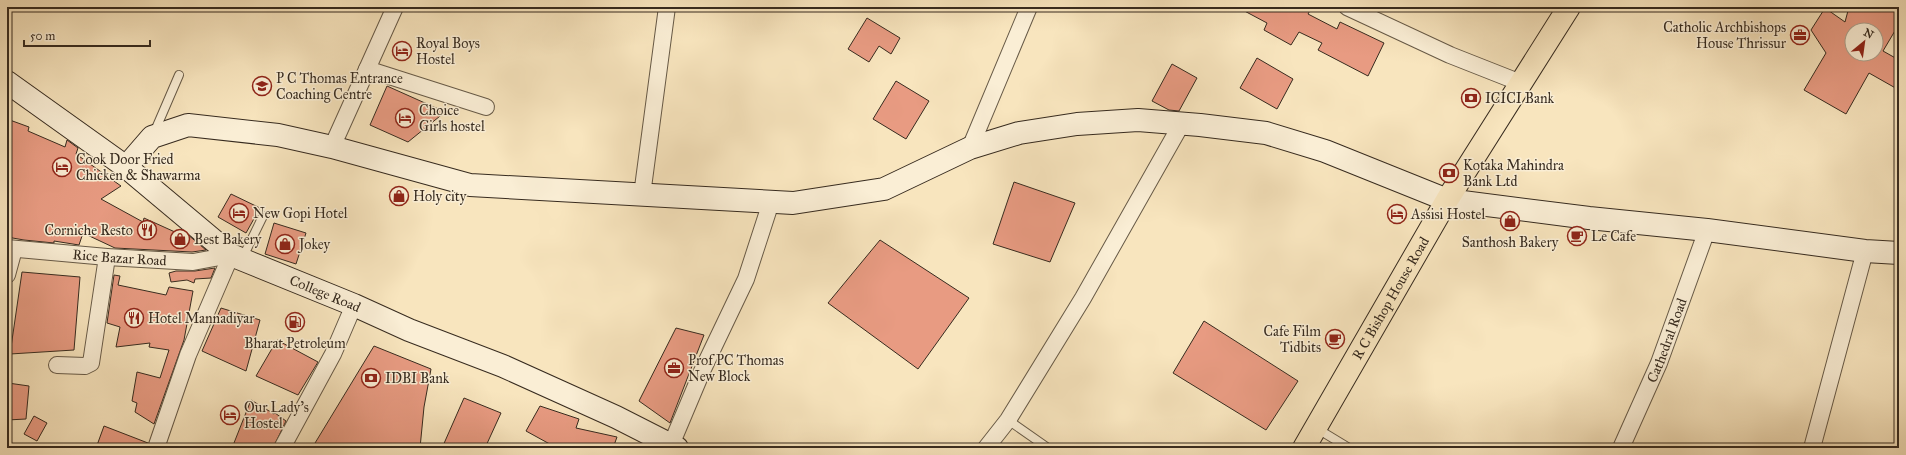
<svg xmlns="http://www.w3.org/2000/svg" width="1906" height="455" viewBox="0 0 1906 455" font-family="'IM FELL Great Primer',serif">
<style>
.building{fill:#e89b82;stroke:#372b1f;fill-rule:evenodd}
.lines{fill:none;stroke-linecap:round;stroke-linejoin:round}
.lane-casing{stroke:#675a47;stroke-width:10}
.street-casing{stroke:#675a47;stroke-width:18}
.secondary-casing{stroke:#372b1f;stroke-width:24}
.primary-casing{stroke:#372b1f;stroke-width:24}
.lane{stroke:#faeed5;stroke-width:8}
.street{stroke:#faeed5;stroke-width:16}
.secondary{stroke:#faeed5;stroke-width:22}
.primary{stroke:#f8e5be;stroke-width:22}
.labels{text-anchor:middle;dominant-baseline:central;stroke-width:3;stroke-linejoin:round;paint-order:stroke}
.poi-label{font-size:14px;fill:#372b1f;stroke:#faeed5;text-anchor:start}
.street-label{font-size:14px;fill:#372b1f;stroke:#faeed5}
</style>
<rect width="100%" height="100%" fill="#f8e5be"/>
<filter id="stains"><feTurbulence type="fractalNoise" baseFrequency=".005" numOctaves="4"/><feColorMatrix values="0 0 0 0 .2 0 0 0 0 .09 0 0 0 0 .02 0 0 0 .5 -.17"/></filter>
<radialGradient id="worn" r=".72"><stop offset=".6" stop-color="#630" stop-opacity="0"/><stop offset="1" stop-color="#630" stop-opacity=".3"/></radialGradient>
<g class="building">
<polygon points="1237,7 1312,7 1308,14 1337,29 1340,22 1384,43 1368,76 1318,50 1322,43 1299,32 1291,45 1264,30 1267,23"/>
<path d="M 1849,7 L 1899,7 L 1899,24 L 1883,51 L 1899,60 L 1899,90 L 1869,73 L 1846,114 L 1804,90 L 1826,53 L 1811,30 L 1825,8 L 1845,22 ZM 1852,30 L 1876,30 L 1876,54 L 1852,54 Z"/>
<polygon points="867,18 900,38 891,54 879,46 869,62 848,49"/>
<polygon points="1257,58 1293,79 1277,109 1240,88"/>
<polygon points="1172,64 1197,78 1179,111 1169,110 1152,101"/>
<polygon points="896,81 929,101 906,139 873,119"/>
<polygon points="387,86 445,112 408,142 370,125"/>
<polygon points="7,119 29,127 28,131 65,147 67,140 78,148 76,154 121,186 101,199 143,222 144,218 186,237 187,234 206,250 192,252 115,248 83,233 79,245 54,241 54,243 24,240 7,237"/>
<polygon points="1014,182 1075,203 1050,262 993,244"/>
<polygon points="231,194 260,208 246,233 218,217"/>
<polygon points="274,223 306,233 296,264 265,254"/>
<polygon points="880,240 969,298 918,369 828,303"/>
<polygon points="215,268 211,278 195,279 194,283 187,280 171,282 169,273 176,271 195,271"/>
<polygon points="22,272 80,277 74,350 10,354"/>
<polygon points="114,275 120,276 118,285 166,295 169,287 193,291 184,340 154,424 135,412 137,403 132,401 137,372 160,378 169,350 149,347 150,343 116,347 120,327 107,323"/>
<polygon points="221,308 260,320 246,371 202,351"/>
<polygon points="1204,321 1298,381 1266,430 1173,373"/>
<polygon points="676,328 704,335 670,423 639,401"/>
<polygon points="277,340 318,362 298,395 256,376"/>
<polygon points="374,346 431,369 424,407 420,448 312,448"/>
<polygon points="8,383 29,386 26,419 7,420"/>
<polygon points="464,398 501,413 485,448 442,448"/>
<polygon points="251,400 274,414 275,413 286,421 273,448 232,448"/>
<polygon points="540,406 579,419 576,428 617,437 613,448 557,448 526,431"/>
<polygon points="34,416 47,423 37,441 24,434"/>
<polygon points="104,426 148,443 147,448 96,448"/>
</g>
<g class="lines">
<defs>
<g id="lane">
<polyline points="154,133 179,75"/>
<polyline points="242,259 263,216"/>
<polyline points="1008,420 1048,448"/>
<polyline points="1316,428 1349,448"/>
</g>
<g id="street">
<polyline points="1347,7 1450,55 1521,83"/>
<polyline points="367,69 486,107"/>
<polyline points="332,147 395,7"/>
<polyline points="970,148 1029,7"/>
<polyline points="642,195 667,7"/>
<path id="s1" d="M 7,248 L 107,257 L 193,262 L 231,255"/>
<polyline points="7,275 14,249"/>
<polyline points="57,365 85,366 91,363 107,257"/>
<polyline points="671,445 703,369 746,279 771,202"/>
<polyline points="156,448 188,355 231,255"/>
<polyline points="282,448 333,354 354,305"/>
<polyline points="986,448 1008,420 1083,298 1182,123"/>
<path id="s2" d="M 1621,448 L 1659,363 L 1707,230"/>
<polyline points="1812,448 1865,251"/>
</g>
<g id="secondary">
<path id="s3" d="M 7,82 L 126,167 L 231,255 L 354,305 L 409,330 L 503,366 L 616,417 L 677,448"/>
<polyline points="126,167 152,137 188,125 278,135 332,147 470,185 793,203 884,189 970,148 1019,133 1077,124 1138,120 1200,125 1266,133 1325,151 1447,200 1589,218 1707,230 1865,251 1899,253"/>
</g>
<g id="primary">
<path id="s4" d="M 1304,448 L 1447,200 L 1569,7"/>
</g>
</defs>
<use href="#lane" class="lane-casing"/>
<use href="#street" class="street-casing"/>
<use href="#secondary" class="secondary-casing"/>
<use href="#primary" class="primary-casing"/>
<use href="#lane" class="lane"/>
<use href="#street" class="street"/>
<use href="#secondary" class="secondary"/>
<use href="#primary" class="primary"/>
</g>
<defs>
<symbol id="office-ring" viewBox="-11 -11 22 22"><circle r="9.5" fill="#faeed5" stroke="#8f2418" stroke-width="1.5"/><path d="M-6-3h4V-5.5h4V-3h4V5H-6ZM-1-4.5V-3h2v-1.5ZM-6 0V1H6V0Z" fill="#8f2418"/></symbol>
<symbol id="hotel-ring" viewBox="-11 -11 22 22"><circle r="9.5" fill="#faeed5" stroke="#8f2418" stroke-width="1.5"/><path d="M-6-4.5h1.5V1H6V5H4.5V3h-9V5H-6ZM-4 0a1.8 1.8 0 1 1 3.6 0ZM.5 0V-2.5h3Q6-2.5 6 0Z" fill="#8f2418"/></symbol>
<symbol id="university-ring" viewBox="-11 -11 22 22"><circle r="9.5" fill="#faeed5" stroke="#8f2418" stroke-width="1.5"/><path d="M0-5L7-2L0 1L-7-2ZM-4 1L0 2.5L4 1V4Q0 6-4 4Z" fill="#8f2418"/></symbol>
<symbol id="bank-ring" viewBox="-11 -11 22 22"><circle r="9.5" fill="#faeed5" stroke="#8f2418" stroke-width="1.5"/><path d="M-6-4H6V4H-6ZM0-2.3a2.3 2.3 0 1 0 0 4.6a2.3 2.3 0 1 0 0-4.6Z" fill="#8f2418"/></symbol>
<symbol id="shop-ring" viewBox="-11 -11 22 22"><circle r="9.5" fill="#faeed5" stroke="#8f2418" stroke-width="1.5"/><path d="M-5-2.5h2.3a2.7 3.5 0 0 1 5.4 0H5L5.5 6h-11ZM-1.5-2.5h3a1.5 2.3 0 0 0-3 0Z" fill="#8f2418"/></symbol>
<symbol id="restaurant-ring" viewBox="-11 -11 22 22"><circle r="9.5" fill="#faeed5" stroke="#8f2418" stroke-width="1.5"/><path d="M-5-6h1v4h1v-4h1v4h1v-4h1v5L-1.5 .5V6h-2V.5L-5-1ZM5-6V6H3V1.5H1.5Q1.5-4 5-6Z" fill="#8f2418"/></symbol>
<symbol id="cafe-ring" viewBox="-11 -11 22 22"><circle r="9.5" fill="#faeed5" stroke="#8f2418" stroke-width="1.5"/><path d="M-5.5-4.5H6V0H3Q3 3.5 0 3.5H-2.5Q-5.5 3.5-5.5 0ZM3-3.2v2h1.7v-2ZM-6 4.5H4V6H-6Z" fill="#8f2418"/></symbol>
<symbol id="fuel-ring" viewBox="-11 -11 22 22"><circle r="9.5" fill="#faeed5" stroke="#8f2418" stroke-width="1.5"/><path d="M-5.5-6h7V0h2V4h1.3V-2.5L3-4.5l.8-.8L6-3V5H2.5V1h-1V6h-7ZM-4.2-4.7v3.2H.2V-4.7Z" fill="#8f2418"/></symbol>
</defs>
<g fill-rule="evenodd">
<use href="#office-ring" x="1789" y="24" width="22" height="22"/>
<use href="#hotel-ring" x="391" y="40" width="22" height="22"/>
<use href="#university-ring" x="251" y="75" width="22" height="22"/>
<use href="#bank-ring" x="1460" y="87" width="22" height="22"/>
<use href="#hotel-ring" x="394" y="107" width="22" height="22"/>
<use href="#hotel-ring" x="51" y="156" width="22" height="22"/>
<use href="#bank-ring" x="1438" y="162" width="22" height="22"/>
<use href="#shop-ring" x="388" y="185" width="22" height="22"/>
<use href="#hotel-ring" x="228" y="202" width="22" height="22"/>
<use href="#hotel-ring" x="1386" y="203" width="22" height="22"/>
<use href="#shop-ring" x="1499" y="210" width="22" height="22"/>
<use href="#restaurant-ring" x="136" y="219" width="22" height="22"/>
<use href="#cafe-ring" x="1566" y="225" width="22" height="22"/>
<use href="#shop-ring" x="169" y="228" width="22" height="22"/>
<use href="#shop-ring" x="274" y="233" width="22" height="22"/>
<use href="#restaurant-ring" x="123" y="307" width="22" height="22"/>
<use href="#fuel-ring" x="284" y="311" width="22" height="22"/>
<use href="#cafe-ring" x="1324" y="328" width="22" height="22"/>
<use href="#office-ring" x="663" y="357" width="22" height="22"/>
<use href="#bank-ring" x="360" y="367" width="22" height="22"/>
<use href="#hotel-ring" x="219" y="404" width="22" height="22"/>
</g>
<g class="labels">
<g class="poi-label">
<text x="1786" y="27" text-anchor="end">Catholic Archbishops<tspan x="1786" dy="16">House Thrissur</tspan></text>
<text x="416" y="43">Royal Boys<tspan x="416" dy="16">Hostel</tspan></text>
<text x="276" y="78">P C Thomas Entrance<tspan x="276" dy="16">Coaching Centre</tspan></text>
<text x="1485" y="98">ICICI Bank</text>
<text x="419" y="110">Choice<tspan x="419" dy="16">Girls hostel</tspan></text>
<text x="76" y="159">Cook Door Fried<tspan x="76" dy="16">Chicken &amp; Shawarma</tspan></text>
<text x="1463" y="165">Kotaka Mahindra<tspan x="1463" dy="16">Bank Ltd</tspan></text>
<text x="413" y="196">Holy city</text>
<text x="253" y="213">New Gopi Hotel</text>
<text x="1411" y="214">Assisi Hostel</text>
<text x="133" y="230" text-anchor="end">Corniche Resto</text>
<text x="1591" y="236">Le Cafe</text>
<text x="194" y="239">Best Bakery</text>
<text x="1510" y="242" text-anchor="middle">Santhosh Bakery</text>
<text x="299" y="244">Jokey</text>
<text x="148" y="318">Hotel Mannadiyar</text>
<text x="1321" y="331" text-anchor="end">Cafe Film<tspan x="1321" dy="16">Tidbits</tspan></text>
<text x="295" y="343" text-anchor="middle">Bharat Petroleum</text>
<text x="688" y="360">Prof PC Thomas<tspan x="688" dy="16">New Block</tspan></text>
<text x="385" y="378">IDBI Bank</text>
<text x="244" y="407">Our Lady's<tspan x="244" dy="16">Hostel</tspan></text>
</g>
<g class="street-label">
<text stroke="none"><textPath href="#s1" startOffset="113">Rice Bazar Road</textPath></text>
<text stroke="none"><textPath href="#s3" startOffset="385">College Road</textPath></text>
<text stroke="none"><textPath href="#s4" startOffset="173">R C Bishop House Road</textPath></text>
<text stroke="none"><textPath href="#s2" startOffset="117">Cathedral Road</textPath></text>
</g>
</g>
<rect width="1906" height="455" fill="none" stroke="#f8e5be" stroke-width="24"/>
<rect x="8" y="8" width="1890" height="439" fill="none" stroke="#372b1f" stroke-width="2"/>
<rect x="12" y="12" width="1882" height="431" fill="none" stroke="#372b1f"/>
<g transform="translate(1864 42) rotate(29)"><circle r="19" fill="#faeed5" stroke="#aca08c"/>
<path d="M0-3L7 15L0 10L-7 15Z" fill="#8f2418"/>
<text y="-6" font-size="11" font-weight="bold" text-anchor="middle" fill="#372b1f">N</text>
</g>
<path d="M24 40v6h126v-6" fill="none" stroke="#372b1f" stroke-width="2"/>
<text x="30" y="40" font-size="12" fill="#372b1f" stroke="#faeed5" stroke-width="3" paint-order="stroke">50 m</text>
<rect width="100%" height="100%" filter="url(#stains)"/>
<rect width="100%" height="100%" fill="url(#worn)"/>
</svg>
